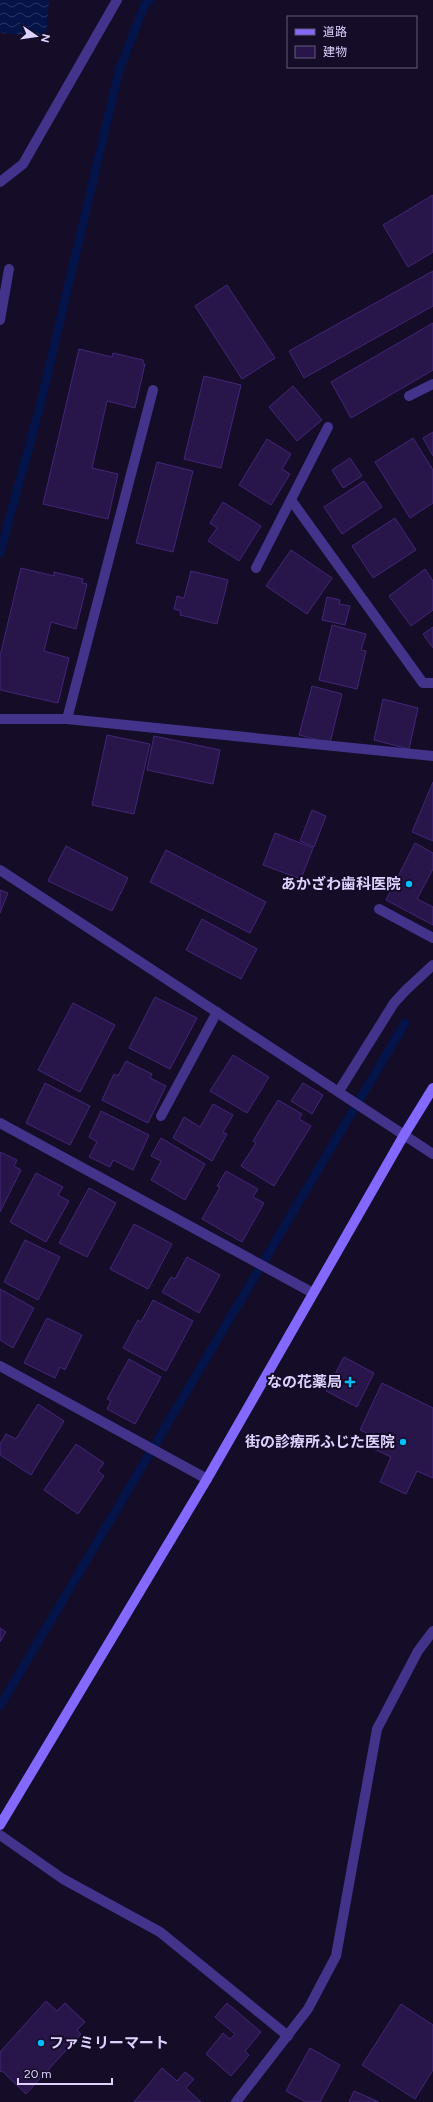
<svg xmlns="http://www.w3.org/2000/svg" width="433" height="2102" viewBox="0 0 433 2102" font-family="Figtree,'Noto Sans JP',sans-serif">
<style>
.water{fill:url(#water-waves)}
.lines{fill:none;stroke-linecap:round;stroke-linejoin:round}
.stream{stroke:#041348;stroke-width:9}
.building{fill:#28164a;stroke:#422678}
.street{stroke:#43338b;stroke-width:10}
.secondary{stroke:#8369ff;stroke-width:10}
.poi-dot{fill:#00befd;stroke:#150c27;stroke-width:1.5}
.labels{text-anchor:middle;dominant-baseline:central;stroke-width:4;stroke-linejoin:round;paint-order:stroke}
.poi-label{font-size:15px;font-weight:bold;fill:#ded2ff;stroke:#150c27;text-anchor:end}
</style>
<defs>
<pattern id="water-waves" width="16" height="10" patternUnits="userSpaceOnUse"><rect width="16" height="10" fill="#041348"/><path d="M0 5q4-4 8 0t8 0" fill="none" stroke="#283463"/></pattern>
</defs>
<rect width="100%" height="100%" fill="#150c27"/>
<polygon class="water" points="0,0 49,0 46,36 0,33"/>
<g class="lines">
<g class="stream">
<polyline points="0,553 39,410 119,71 144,6 150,0"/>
<polyline points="0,1706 405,1023"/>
</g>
</g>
<g class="building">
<polygon points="433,195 433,252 408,267 383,225"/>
<polygon points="433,271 433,306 304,378 289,351"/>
<polygon points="227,285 275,358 242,379 195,306"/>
<polygon points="433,323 433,370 351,418 331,382"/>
<polygon points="79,349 112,357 113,353 143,360 143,364 145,364 135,408 107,401 92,468 118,474 108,519 43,504"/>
<polygon points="204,376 241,385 221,468 184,459"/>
<polygon points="293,386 322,420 297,441 269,407"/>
<polygon points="433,432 433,456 423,438"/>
<polygon points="413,438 433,470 433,503 410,518 375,462"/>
<polygon points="267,439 291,454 282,469 290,474 271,505 239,485"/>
<polygon points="350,458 362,476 343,488 332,470"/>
<polygon points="157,462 193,471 173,552 136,543"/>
<polygon points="364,481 382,507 342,534 324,507"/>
<polygon points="223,502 261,526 239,561 208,541 217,528 210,523"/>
<polygon points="395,518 416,550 373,578 352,546"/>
<polygon points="291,550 332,578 307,614 266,586"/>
<polygon points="21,568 54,576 54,572 83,579 82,583 87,584 76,629 51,622 44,651 69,658 58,703 0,690 0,656"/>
<polygon points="425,569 433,581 433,610 411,626 389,596"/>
<polygon points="191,571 228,580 217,624 180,615 181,611 174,609 177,596 184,598"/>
<polygon points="327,597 340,600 339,604 350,606 345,625 322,620"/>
<polygon points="332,625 366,634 361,650 366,651 357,689 319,680"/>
<polygon points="433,627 433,648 423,634"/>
<polygon points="312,686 342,694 330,743 299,735"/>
<polygon points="383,699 418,708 409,749 374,740"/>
<polygon points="107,735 150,744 134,814 92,805"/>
<polygon points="154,736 220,750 213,784 147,770"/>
<polygon points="433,782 433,841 412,832"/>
<polygon points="312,810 326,816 314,847 300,841"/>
<polygon points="275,833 313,848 301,879 263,865"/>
<polygon points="415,843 433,853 433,869 417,899 433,907 433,925 386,900"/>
<polygon points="66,846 128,878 112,911 48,881"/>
<polygon points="166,850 266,902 250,933 150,882"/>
<polygon points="0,890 8,893 0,913"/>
<polygon points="202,919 257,949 241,979 186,950"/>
<polygon points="155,997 197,1018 170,1069 129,1048"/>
<polygon points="73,1003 115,1025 80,1092 38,1070"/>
<polygon points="233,1055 269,1077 247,1113 210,1091"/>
<polygon points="126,1061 152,1074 150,1078 166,1086 148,1123 102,1100 114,1074 118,1076"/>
<polygon points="45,1083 90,1106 70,1145 26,1123"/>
<polygon points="303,1083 323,1095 312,1114 291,1101"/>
<polygon points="278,1100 302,1114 299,1119 311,1126 274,1186 241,1166 256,1143 253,1141"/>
<polygon points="213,1104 233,1115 223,1132 227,1134 212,1161 173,1138 184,1117 200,1127"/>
<polygon points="101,1111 149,1135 133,1170 113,1160 110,1167 89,1157 97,1142 89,1137"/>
<polygon points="161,1138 205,1164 185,1200 151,1180 161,1161 151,1156"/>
<polygon points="0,1152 17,1160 14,1166 21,1170 0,1212"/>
<polygon points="226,1171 258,1189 253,1197 264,1203 242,1242 202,1219 220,1187 217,1186"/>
<polygon points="36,1173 63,1187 58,1195 69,1201 46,1242 10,1222"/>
<polygon points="89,1188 116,1203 87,1257 59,1243"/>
<polygon points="134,1224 172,1244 148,1289 110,1269"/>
<polygon points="25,1240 60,1257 38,1300 4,1282"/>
<polygon points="187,1257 220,1275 199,1313 162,1292 171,1277 175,1279"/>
<polygon points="0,1289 34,1308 13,1348 0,1340"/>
<polygon points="153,1300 193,1321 166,1371 123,1348 138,1320 141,1322"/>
<polygon points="47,1318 82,1335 65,1370 60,1367 55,1378 24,1363"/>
<polygon points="344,1357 374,1373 357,1407 326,1391"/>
<polygon points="129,1359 161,1377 135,1424 107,1409 111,1401 107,1399"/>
<polygon points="382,1383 433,1408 433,1478 417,1471 406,1494 380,1482 391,1457 370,1447 375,1437 360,1430"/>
<polygon points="38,1404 64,1421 31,1475 0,1455 0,1444 6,1434 16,1439"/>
<polygon points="76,1444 104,1463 98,1471 104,1476 78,1514 44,1490"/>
<polygon points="0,1628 6,1632 0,1642"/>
<polygon points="46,2001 57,2011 65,2003 85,2022 77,2030 81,2034 26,2094 2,2071 0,2072 0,2052"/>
<polygon points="227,2003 261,2032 245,2051 249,2055 231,2076 206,2054 223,2033 230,2039 235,2034 215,2017"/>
<polygon points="401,2004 433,2025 433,2070 415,2099 362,2065"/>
<polygon points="310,2048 340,2065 320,2102 306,2102 286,2091"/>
<polygon points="162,2068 177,2081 185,2072 194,2079 186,2088 201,2102 134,2102"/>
<polygon points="354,2091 379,2102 349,2102"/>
</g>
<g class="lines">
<g class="street">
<polyline points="0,182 23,164 117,0"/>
<polyline points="0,320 9,269"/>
<polyline points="409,396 433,384"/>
<polyline points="291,500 423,683 433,683"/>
<polyline points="256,568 328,427"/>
<polyline points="0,719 67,719 433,756"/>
<polyline points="67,719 153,390"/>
<polyline points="0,870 433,1154"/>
<polyline points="379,909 433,938"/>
<polyline points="339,1091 394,1003 406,990 433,965"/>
<polyline points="161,1116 217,1012"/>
<polyline points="0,1123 313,1293"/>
<polyline points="0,1366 207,1479"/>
<polyline points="0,1835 63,1879 160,1932 288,2036"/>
<polyline points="236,2102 308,2009 336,1956 377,1729 418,1651 433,1631"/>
</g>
<polyline class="secondary" points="0,1825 207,1479 404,1135 433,1088"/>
</g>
<g class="poi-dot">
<circle cx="409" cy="884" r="4"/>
<path d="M348 1376h4v4h4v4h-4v4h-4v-4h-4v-4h4z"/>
<circle cx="403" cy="1442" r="4"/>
<circle cx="41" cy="2043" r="4"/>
</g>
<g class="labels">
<g class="poi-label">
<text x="401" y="884">あかざわ歯科医院</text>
<text x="342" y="1382">なの花薬局</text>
<text x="395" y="1442">街の診療所ふじた医院</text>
<text x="49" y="2043" text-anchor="start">ファミリーマート</text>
</g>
</g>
<rect x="287" y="16" width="130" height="52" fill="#150c27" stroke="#655b7d"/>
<rect x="295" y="29" width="20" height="6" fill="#8369ff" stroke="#655b7d"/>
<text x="323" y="36" font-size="12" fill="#ded2ff">道路</text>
<rect x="295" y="46" width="20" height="12" fill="#28164a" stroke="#655b7d"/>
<text x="323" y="56" font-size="12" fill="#ded2ff">建物</text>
<g transform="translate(36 36) rotate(103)" stroke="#150c27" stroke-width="3" paint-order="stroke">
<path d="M0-3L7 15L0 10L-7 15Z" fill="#ded2ff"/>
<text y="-6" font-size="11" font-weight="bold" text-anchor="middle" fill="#ded2ff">N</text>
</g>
<path d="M18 2078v6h94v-6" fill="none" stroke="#ded2ff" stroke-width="2"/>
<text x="24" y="2078" font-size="12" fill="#ded2ff" stroke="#150c27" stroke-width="3" paint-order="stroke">20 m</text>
</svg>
